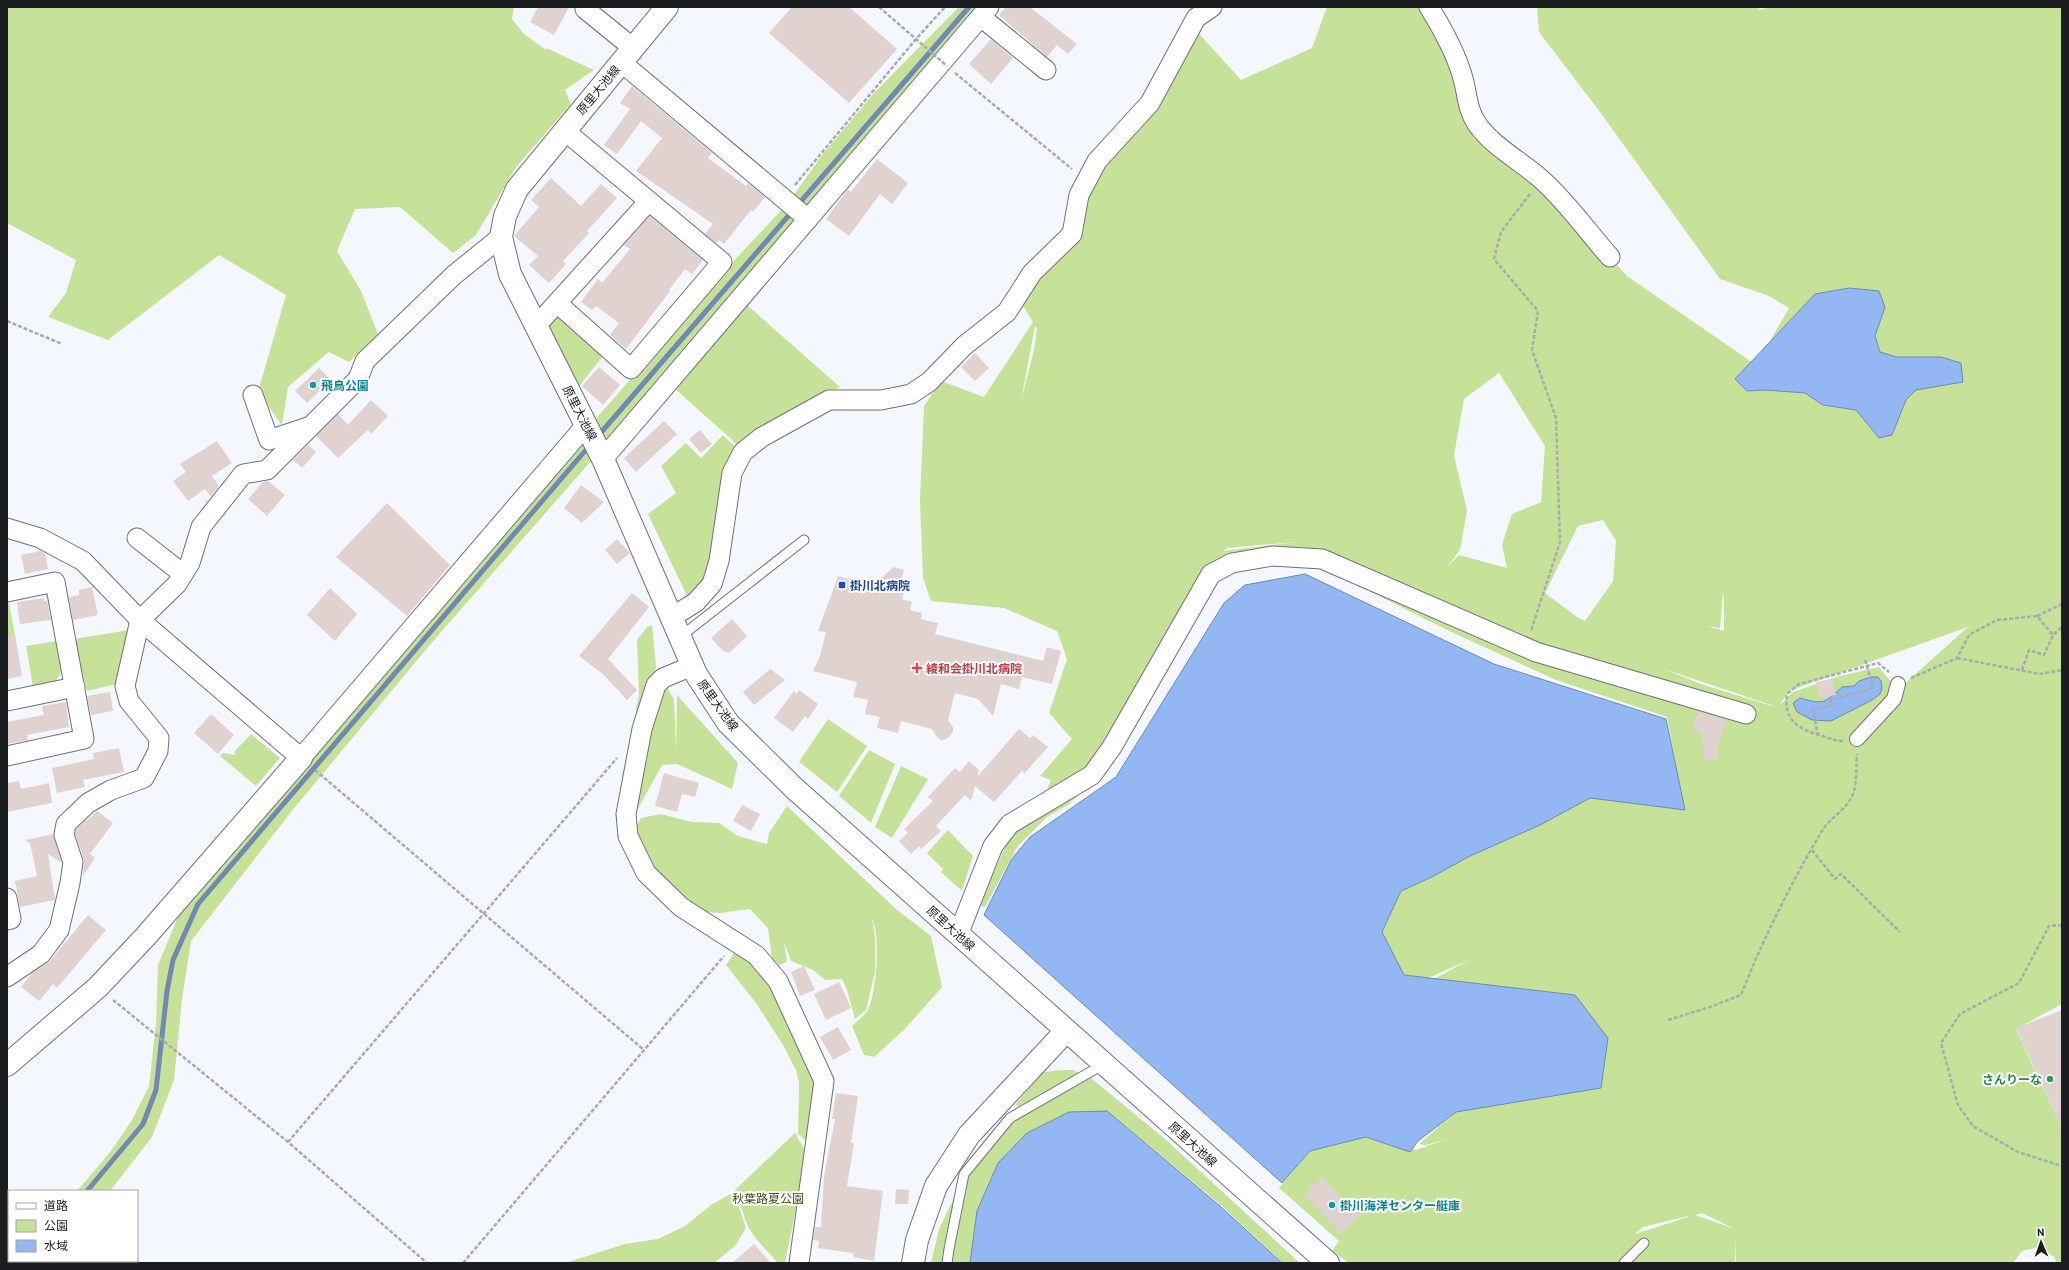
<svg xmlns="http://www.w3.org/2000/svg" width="2069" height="1270" viewBox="0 0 2069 1270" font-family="'PT Sans','Noto Sans JP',sans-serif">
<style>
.green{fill:#c6e298;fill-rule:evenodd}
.water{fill:#92b7f2;stroke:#6f89b3}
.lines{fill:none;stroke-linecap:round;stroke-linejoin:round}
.stream{stroke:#6f89b3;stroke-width:5}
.building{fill:#e0d2cf}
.service-casing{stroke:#6e717b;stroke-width:11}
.pedestrian-casing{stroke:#6e717b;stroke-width:16}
.minor-casing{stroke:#6e717b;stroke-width:21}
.tertiary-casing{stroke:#6e717b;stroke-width:24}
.secondary-casing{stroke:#6e717b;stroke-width:24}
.path{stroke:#a9aab0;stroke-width:2.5;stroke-dasharray:4 2;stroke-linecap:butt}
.service{stroke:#fff;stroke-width:9}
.pedestrian{stroke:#fff;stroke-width:14}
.minor{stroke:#fff;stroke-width:19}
.tertiary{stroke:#fff;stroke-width:22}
.secondary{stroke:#fff;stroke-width:22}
.path-bridge{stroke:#a9aab0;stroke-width:2.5;stroke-dasharray:4 2;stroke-linecap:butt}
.culture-dot{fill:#0f9aa8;stroke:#fff;stroke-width:1.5}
.transit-dot{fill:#1a4fb4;stroke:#fff;stroke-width:1.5}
.health-dot{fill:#e0444e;stroke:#fff;stroke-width:1.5}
.leisure-dot{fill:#2e9e5b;stroke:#fff;stroke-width:1.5}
.labels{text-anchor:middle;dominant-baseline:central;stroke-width:4;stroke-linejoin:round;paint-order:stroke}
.street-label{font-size:12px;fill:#1c1d21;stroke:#fff}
.culture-label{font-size:12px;font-weight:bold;fill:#0d838f;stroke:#fff;text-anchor:start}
.transit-label{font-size:12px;font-weight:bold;fill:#164399;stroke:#fff;text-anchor:start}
.health-label{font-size:12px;font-weight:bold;fill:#be3a42;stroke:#fff;text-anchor:start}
.leisure-label{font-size:12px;font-weight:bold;fill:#27864d;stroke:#fff;text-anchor:end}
.park-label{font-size:12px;fill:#3c4e10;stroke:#fff}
</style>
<rect width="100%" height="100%" fill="#f5f7fe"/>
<g class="green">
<polygon points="7,7 514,7 512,19 524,34 546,50 546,48 594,70 565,90 571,104 516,167 476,235 453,253 400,207 355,209 337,251 361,291 378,334 349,362 329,352 288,387 282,425 258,392 286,295 219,255 108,340 48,317 66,293 76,260 7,223"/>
<polygon points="959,7 982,7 627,420 428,647 291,812 191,941 182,999 174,1080 152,1137 110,1191 77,1191 111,1151 132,1120 149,1086 156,1024 158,965 181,910 248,836 601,413 729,266 788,203 823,154 875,92"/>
<path d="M 1327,7 L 1427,7 L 1467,102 L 1627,276 L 1756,365 L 1789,308 L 1769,296 L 1720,279 L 1600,112 L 1539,32 L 1537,7 L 1758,7 L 1759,10 L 1771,7 L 2062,7 L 2062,1004 L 2016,1029 L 2062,1129 L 2062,1263 L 2057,1263 L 2054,1257 L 2039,1247 L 2022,1251 L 2013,1263 L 1736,1263 L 1736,1235 L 1735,1263 L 1349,1263 L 1332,1251 L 1339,1241 L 1279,1188 L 1310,1151 L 1366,1137 L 1416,1150 L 1452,1137 L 1426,1145 L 1419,1144 L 1456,1112 L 1601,1088 L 1575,995 L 1434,979 L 1471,959 L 1428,978 L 1403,975 L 1382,932 L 1401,891 L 1432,877 L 1468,857 L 1551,819 L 1590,798 L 1684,810 L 1667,717 L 1556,680 L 1445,629 L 1339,576 L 1297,561 L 1224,574 L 1208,595 L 1101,773 L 1068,805 L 1047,817 L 1017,847 L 985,907 L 977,905 L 1012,834 L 1046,792 L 1051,780 L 1040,776 L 1072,739 L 1049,713 L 1067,659 L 1057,631 L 1004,608 L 931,601 L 923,578 L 920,500 L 924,406 L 941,381 L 984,397 L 1033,322 L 1017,296 L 1073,230 L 1079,195 L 1192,26 L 1241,80 L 1312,48 ZM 1035,326 L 1037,328 L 1034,350 L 1021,401 ZM 1499,373 L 1545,446 L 1541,502 L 1512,514 L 1502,545 L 1507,568 L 1459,555 L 1447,567 L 1460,550 L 1467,511 L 1454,455 L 1464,399 ZM 1603,520 L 1616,541 L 1613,581 L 1585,621 L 1577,617 L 1545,593 L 1578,526 ZM 1296,542 L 1224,551 L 1224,550 L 1227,548 ZM 1723,594 L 1724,594 L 1724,631 L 1708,626 L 1720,628 ZM 1968,627 L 1886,700 L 1892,683 L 1879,667 L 1836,677 L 1793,692 L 1779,706 L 1789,691 ZM 1664,669 L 1771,705 L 1775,707 L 1701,684 ZM 1702,1213 L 1731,1227 L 1732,1228 L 1695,1215 ZM 1688,1216 L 1688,1217 L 1635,1234 L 1643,1227 Z"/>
<polygon points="557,303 609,349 579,386 543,321"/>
<polygon points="746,304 840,387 739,446 674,388"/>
<polygon points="723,435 737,449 705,582 688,598 648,514 676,493 661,466 686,443 701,458"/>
<polygon points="9,603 16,641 7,643 7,604"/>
<polygon points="652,625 656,666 653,681 638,723 636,709 639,694 637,640 647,627"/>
<polygon points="129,630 117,684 87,691 74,639"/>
<polygon points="56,641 61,672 55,683 33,687 26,646"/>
<polygon points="667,686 674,700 676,751 677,695 738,763 732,789 677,764 662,765 635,814 636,792 651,736 650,730 658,694"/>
<polygon points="828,719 867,746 837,792 799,762"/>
<polygon points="251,734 280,758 256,786 220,756 223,753 236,755 234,752"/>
<polygon points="869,750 895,764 871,823 839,796"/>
<polygon points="901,766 928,779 892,838 875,827"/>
<path d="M 787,806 L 896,909 L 931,936 L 942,987 L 905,1029 L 874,1057 L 864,1055 L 852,1026 C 857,1021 864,1016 868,1010 C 876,996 881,932 872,919 L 875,937 L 875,971 L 866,1010 L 855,1019 L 847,990 L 842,979 L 825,980 L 813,970 L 791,961 L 784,942 L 787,962 L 779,965 L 772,958 L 768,928 L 750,909 L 720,913 L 705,912 L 673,890 L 648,863 L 635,829 L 641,818 L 661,814 L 692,822 L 719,823 L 738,836 L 767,844 L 769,833 Z"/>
<polygon points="948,830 973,856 962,891 941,872 943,869 927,853"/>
<polygon points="738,947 755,957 819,1080 810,1144 798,1134 799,1083 796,1070 783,1045 756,1003 726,965"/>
<polygon points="1062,1070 1073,1070 1082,1074 1018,1107 1016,1104 1043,1072"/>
<polygon points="1086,1074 1165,1139 1300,1263 1283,1263 1221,1205 1107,1111 998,1163 977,1211 970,1263 931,1263 939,1229 963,1179 1008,1120"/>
<polygon points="795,1133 807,1154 785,1263 778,1263 757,1240 748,1227 735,1190"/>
<polygon points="734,1192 746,1228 735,1246 714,1263 565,1263 625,1244 658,1239 685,1226 711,1205"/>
<polygon points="20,1261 54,1261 53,1263 19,1263"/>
</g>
<g class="water">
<polygon points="1849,288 1879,291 1885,307 1875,336 1880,352 1897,357 1941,357 1961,363 1963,382 1916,390 1906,400 1892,435 1879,438 1856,410 1823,405 1805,393 1765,390 1747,391 1735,379 1815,294"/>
<polygon points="1305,574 1494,664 1666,719 1685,810 1590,798 1540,825 1468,857 1432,877 1401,891 1382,932 1404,975 1575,995 1608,1038 1601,1088 1456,1112 1418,1141 1410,1152 1366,1137 1310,1151 1282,1183 984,915 1011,860 1030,837 1116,777 1224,603 1245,585"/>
<path d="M 1871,677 L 1878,677 L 1881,681 L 1882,688 L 1880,694 L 1872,700 L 1831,721 L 1812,720 L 1797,712 L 1793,703 L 1800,698 C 1825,705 1824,703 1842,687 L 1854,686 L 1859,681 Z"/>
<polygon points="1107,1111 1220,1206 1282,1263 970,1263 977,1211 998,1163 1027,1133 1069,1112"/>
</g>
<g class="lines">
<g class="stream">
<polyline points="598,436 969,7"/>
<polyline points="87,1191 143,1124 156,1090 167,991 173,960 198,904 590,445"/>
<polyline points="32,1263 34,1261"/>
</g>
</g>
<g class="building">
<polygon points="538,7 569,7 554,35 530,22"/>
<polygon points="792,7 849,7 897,49 849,103 769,33"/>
<polygon points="1006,7 1030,7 1077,44 1068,54 1057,45 1047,57 999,15"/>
<polygon points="991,39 1013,58 991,84 969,64"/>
<polygon points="632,86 712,153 708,158 746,186 748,183 765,197 753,212 751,210 724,244 719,240 716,243 705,234 713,224 636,171 662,138 641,121 617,154 604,145 630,109 620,103"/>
<polygon points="877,159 908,183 892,204 880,194 849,236 826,219 848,189 851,192"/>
<polygon points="551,178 581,206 601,184 617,198 587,231 589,233 563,261 566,264 549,283 529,265 538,256 514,236 539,207 531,200"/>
<polygon points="650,216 703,260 692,274 685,269 669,290 670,291 626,349 610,335 619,323 596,306 592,310 581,302 598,279 602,283 630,249 624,245"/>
<polygon points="975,353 989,368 975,381 961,367"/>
<polygon points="599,367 620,385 603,405 582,386"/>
<polygon points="319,368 331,380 307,403 295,391"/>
<polygon points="371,400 388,416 371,434 368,430 338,458 316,436 338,414 348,425"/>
<polygon points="664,421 677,434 636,472 624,458"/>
<polygon points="700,430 712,444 701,453 689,439"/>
<polygon points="217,441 232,463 212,476 219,486 211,497 205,489 188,501 173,481 186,472 180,464"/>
<polygon points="308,445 316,452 302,468 293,460"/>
<polygon points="268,481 285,495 267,516 248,499 263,482"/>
<polygon points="581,485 604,502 582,523 564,508"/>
<polygon points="387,503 450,565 407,616 336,557"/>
<polygon points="617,539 630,553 617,564 605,550"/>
<polygon points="41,551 45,553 48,569 25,574 21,555"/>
<polygon points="894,567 904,570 900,585 906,586 902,599 912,602 910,610 922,613 921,619 938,623 935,634 1043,661 1047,647 1061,651 1052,684 1022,677 1019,689 1001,684 993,716 978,699 955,693 948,720 953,727 953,732 947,739 941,740 937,737 932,729 901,721 898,733 877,728 880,717 865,714 868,700 853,697 857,682 813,671 820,656 826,632 818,631 838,576 871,586"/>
<polygon points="92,587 98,615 73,620 69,597 79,595 79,590"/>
<polygon points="330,588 357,614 335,641 307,615"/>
<polygon points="632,593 649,607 608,659 637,690 627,700 604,675 579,656"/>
<polygon points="44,598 44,601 47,601 51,620 20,624 17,602"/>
<polygon points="732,619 747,636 729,653 723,651 711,638"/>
<polygon points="7,635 15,635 22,676 7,679"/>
<polygon points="770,669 785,680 754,705 743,692"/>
<polygon points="1832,679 1836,695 1819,698 1816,682"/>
<polygon points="799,690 818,704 808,719 805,716 793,732 774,718 794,691 796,694"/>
<polygon points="110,692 113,711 91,715 87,696"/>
<polygon points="66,702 69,727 27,735 28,740 7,744 7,722 44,715 42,706"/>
<polygon points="1698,711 1726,720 1717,749 1717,760 1705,761 1701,732 1692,729"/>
<polygon points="211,714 234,735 218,754 194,733"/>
<polygon points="1019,729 1030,738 1033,735 1048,747 1024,774 1023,770 994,802 975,786 971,801 965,795 936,826 941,831 921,849 919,846 911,854 899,841 908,833 904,829 933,801 928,797 955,768 960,772 969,761 979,770 978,776"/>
<polygon points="119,748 124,772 83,780 85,787 57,793 52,768 94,759 93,753"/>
<polygon points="664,773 699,783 695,797 682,794 677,812 655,806"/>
<polygon points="19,781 21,789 49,783 52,803 7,812 7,783"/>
<polygon points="742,805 760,814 751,831 733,821"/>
<polygon points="97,811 113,823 90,854 95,858 83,876 84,859 75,834 76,829"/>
<polygon points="53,834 62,863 48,854 55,900 20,907 15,881 37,876 30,843 25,840"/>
<polygon points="88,915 106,930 57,988 53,984 39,1001 21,987 32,973 50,961"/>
<polygon points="804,966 815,990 800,996 791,972"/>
<polygon points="839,982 851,1008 826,1020 814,994"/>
<polygon points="2062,1010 2062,1129 2016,1028"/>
<polygon points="838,1027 851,1050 833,1060 820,1037"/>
<polygon points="836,1093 858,1096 851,1143 854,1143 847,1186 883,1191 874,1261 853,1257 853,1253 818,1248 819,1241 813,1240 815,1227 821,1227 824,1176 835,1119 832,1119"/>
<polygon points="1322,1177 1360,1216 1341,1234 1304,1194"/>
<polygon points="896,1189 909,1190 908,1204 895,1204"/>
<polygon points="754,1244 771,1263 732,1263"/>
</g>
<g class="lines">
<defs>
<g id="service">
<polyline points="680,637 804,540"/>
<polyline points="947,1263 949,1249 964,1174 1010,1118 1104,1064"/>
<polyline points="1624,1263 1644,1243"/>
</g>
<polyline id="pedestrian" points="1857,739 1894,699 1898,684"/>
<g id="minor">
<path d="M 1429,7 C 1442,28 1455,51 1462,75 C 1468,94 1466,107 1477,124 C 1493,147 1521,161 1541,179 C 1567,202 1587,231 1610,257"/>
<polyline points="585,9 633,48"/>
<polyline points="981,17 1046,70"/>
<polyline points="621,62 808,219"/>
<polyline points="557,303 631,369 722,262 565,131"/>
<polyline points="536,326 649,201"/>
<polyline points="253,395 269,440 308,427"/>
<polyline points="603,459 989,7"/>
<polyline points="7,528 40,538 83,561 140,620 301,758 586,425"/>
<polyline points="137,538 183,574"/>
<polyline points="7,592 55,582 84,739 7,756"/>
<polyline points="672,617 696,602 712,584 719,561 732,473 743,452 762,437 829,400 881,400 911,394 929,382 964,346 1007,312 1032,273 1072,234 1079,195 1097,161 1150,103 1196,18 1212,7"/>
<polyline points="692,666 663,678 656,685 642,729 626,814 628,836 646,873 681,907 756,955 778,981 824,1081 799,1263"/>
<polyline points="7,701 75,687"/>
<polyline points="7,898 11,919 7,920"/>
<polyline points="958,935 993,846 1010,824 1092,775 1112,747 1211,574 1232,563 1272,556 1322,559 1536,652 1746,714"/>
<polyline points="7,977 41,954 59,930 70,883 73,862 64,835 66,824 88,803 111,790 144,778 158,751 159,738 129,701 125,686 140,620 177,584 190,563 201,527 243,474 267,470 358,379 365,361 454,275 501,237"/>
</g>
<g id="tertiary">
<polyline points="7,1065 98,987 146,936 301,758"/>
<polyline points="913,1263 917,1240 936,1186 969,1135 1066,1031"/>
</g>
<polyline id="secondary" points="667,7 517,189 505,216 501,237 510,274 603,459 696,674 728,723 794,788 1328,1263"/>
</defs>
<use href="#service" class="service-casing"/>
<use href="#pedestrian" class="pedestrian-casing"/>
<use href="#minor" class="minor-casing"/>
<use href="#tertiary" class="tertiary-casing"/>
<use href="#secondary" class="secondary-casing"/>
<g class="path">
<polyline points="879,7 924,46"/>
<polyline points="955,73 1072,169"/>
<polyline points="795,185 916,39 945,7"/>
<polyline points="1530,194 1501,232 1494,259 1538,311 1532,350 1556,418 1560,542 1531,631"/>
<polyline points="7,321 62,344"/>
<polyline points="2037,616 2062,604"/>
<polyline points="1957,658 2040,674 2062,670"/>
<polyline points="2022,670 2029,650 2044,655 2053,635"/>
<polyline points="1911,678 1957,658 1969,635 1997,620 2037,616 2053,635 2062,627"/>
<path d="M 1843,741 C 1836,741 1829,738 1822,736 C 1799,729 1783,721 1787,694 L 1799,684 L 1878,663 L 1889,672"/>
<polyline points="315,770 644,1050"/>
<polyline points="1812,850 1835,879 1841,874 1900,932"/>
<polyline points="2062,925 2049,926 2019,983 1960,1014 1941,1043 1958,1105 1973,1126 2018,1152 2062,1166"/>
<polyline points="113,1000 288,1142 427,1263"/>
<path d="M 1668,1020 L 1710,1007 L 1741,995 C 1762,941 1792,881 1822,831 C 1831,816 1848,810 1854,791 C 1857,780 1856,765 1857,754"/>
<polyline points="288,1142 617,758"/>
<polyline points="463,1263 724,956"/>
</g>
<use href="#service" class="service"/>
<use href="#pedestrian" class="pedestrian"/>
<use href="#minor" class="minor"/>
<use href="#tertiary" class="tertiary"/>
<use href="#secondary" class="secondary"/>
<g class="path-bridge">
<polyline points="924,46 947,66"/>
<polyline points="1818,736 1813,710 1832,705 1831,700 1873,688 1865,659"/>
</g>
</g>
<g class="culture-dot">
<circle cx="313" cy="385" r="4"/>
<circle cx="1332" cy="1205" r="4"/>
</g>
<rect class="transit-dot" x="838" y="581" width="8" height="8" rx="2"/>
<path class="health-dot" d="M915 662h4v4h4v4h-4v4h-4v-4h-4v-4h4z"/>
<circle class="leisure-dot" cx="2050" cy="1079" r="4"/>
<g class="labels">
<g class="street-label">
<text transform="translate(598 90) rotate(-50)">原里大池線</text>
<text transform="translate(580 413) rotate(63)">原里大池線</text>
<text transform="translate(718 705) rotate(54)">原里大池線</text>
<text transform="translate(951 928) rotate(42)">原里大池線</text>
<text transform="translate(1193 1144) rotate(42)">原里大池線</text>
</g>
<g class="culture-label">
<text x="321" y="385">飛鳥公園</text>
<text x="1340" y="1205">掛川海洋センター艇庫</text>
</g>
<g class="transit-label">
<text x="850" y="585">掛川北病院</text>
</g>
<g class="health-label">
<text x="926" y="668">綾和会掛川北病院</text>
</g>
<g class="leisure-label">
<text x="2042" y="1079">さんりーな</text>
</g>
<g class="park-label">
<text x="768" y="1198">秋葉路夏公園</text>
</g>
</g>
<rect width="2069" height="1270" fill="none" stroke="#1c1d21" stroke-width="16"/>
<rect x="8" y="1190" width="130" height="72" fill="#ffffff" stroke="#a4a5a6"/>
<rect x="16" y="1203" width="20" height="6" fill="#ffffff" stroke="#a4a5a6"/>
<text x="44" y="1210" font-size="12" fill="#1c1d21">道路</text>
<rect x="16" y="1220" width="20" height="12" fill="#c6e298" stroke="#a4a5a6"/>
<text x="44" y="1230" font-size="12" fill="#1c1d21">公園</text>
<rect x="16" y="1240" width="20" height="12" fill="#92b7f2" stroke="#a4a5a6"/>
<text x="44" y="1250" font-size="12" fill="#1c1d21">水域</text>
<g transform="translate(2041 1242) rotate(358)" stroke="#ffffff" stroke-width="3" paint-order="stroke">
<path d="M0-3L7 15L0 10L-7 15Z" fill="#1c1d21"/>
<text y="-6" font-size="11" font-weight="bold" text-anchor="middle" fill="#1c1d21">N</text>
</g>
</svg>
